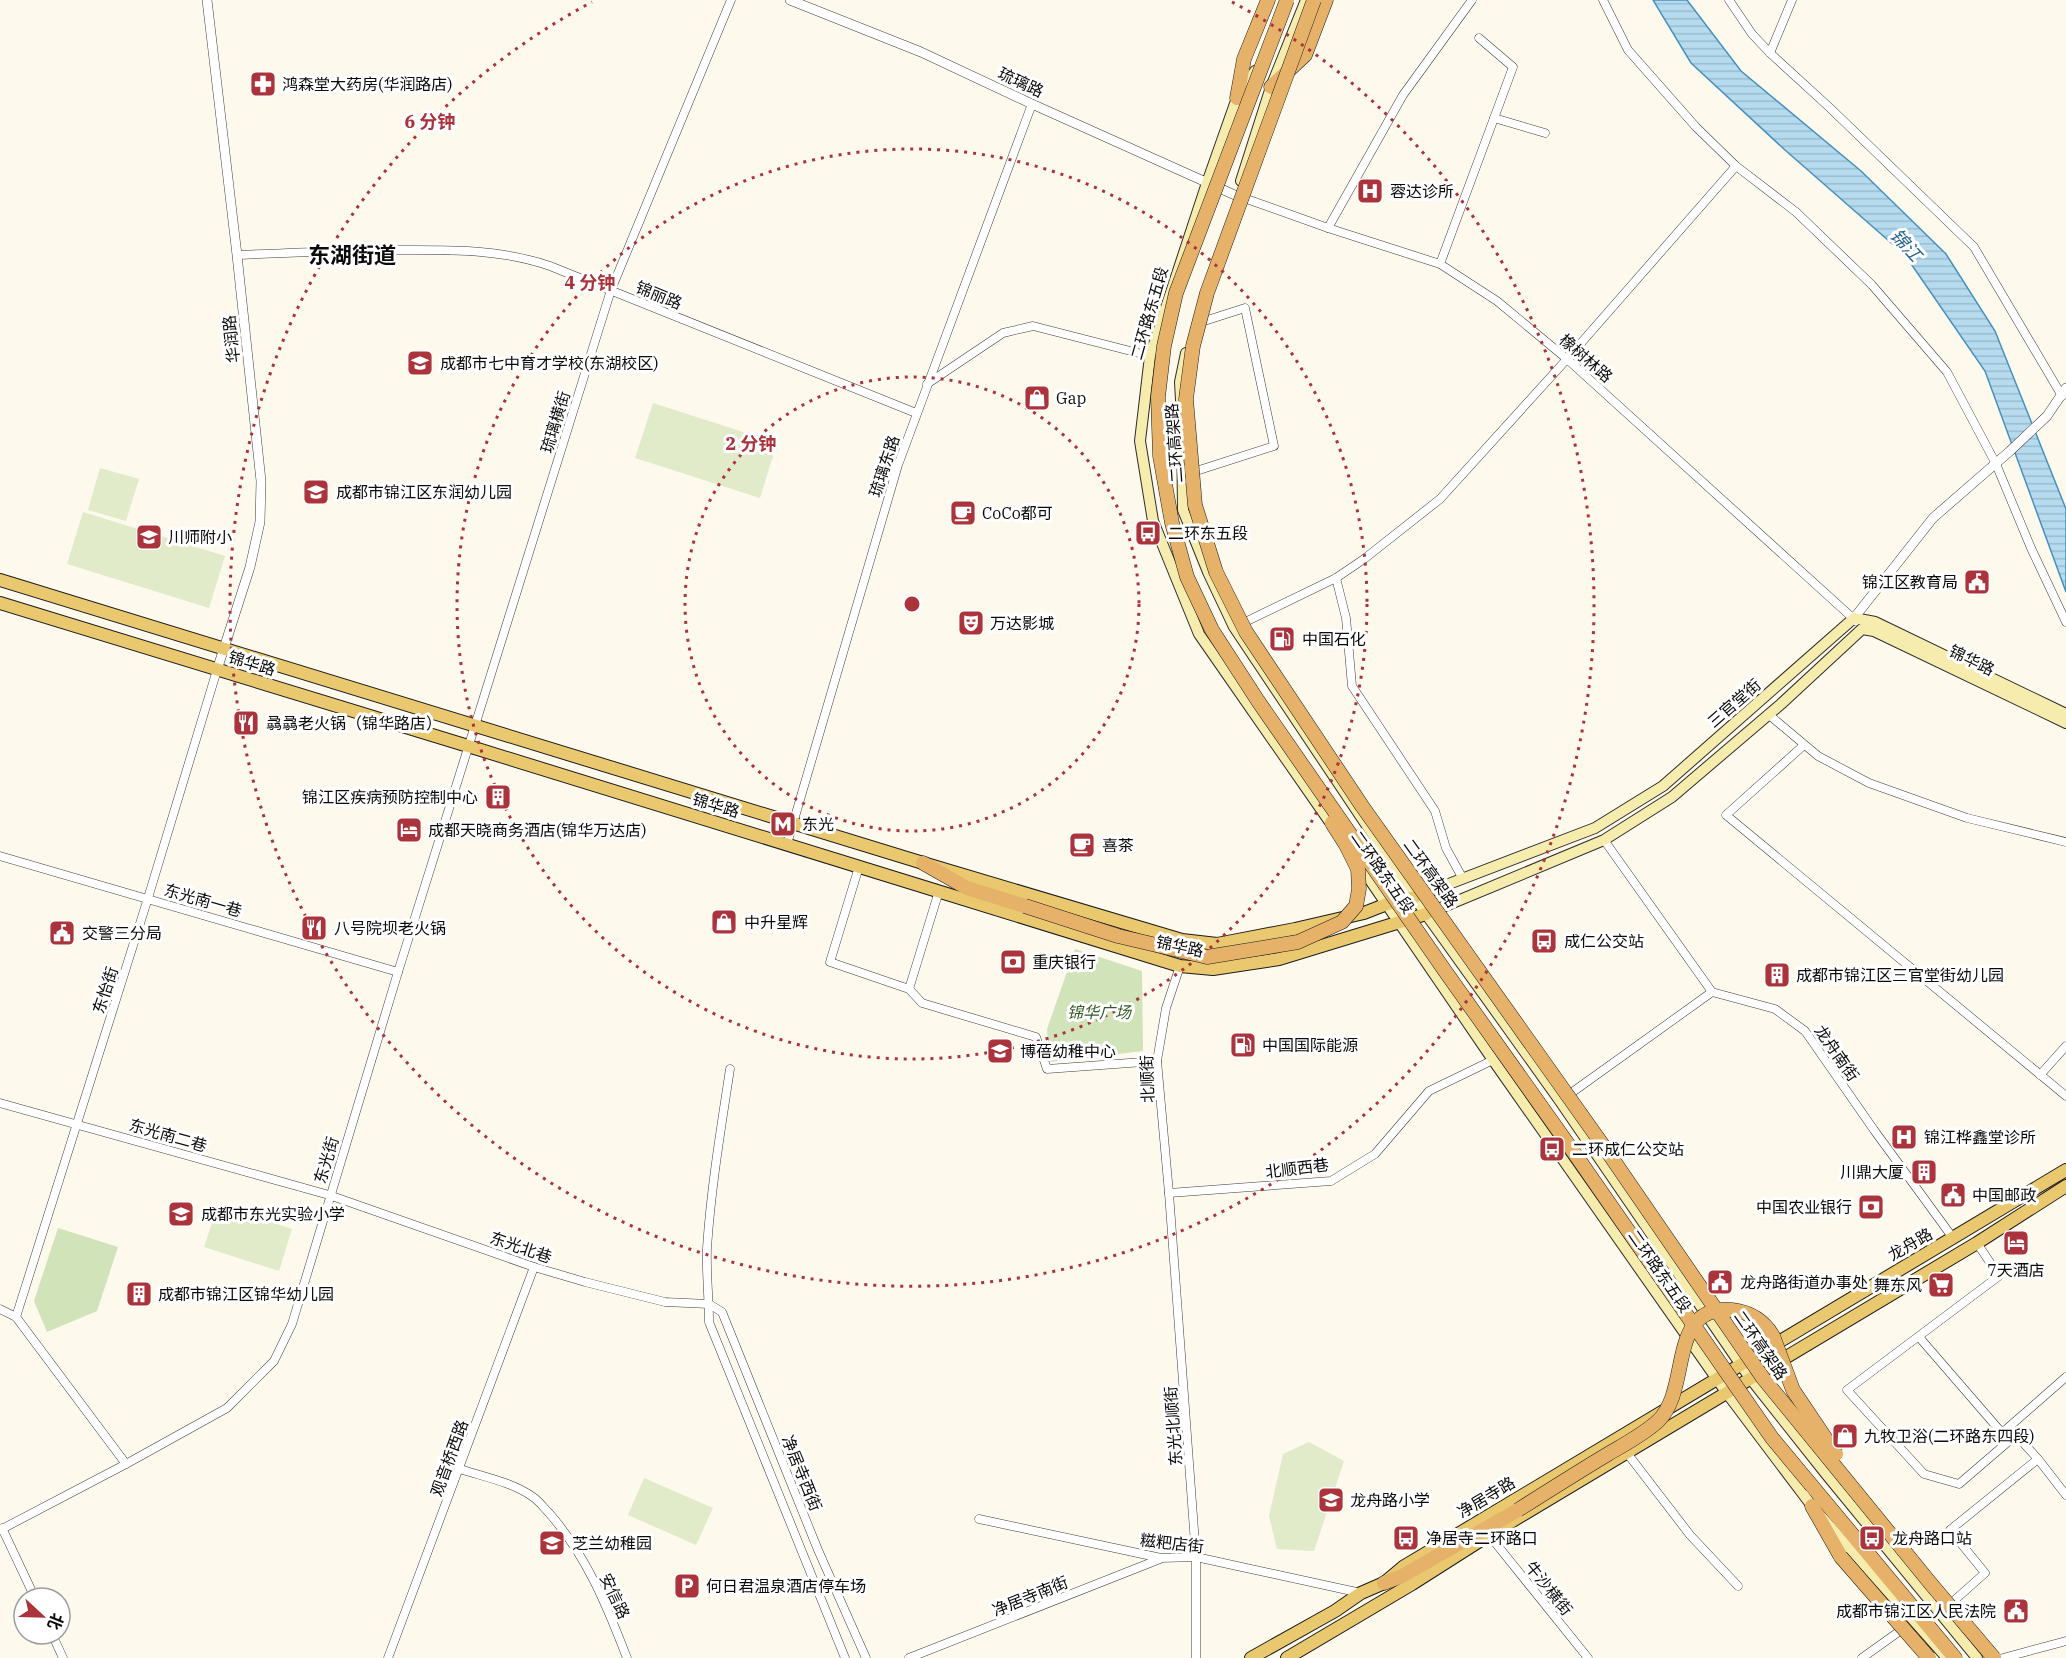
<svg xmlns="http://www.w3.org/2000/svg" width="2066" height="1658" viewBox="0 0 2066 1658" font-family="'IBM Plex Serif','Noto Sans SC',serif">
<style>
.grass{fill:#d0e3b9}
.pitch{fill:#e1ebca}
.water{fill:url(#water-rules);stroke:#4591be;stroke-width:1.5}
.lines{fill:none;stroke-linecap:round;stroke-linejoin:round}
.minor-casing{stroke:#3e3e3e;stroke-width:9}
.tertiary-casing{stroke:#3e3e3e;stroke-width:10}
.secondary-casing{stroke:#2d2d2d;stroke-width:12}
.primary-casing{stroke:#1c1c1c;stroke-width:14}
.trunk-casing{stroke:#1c1c1c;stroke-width:15}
.minor{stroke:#fff;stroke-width:8}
.tertiary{stroke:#fff;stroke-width:9}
.secondary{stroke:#f6ecae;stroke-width:10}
.primary{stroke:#e9c86f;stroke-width:12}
.trunk{stroke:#e6b168;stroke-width:14}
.trunk-bridge-casing{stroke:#1c1c1c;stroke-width:15;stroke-linecap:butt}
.trunk-bridge{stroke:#e6b168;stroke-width:14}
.ring{fill:none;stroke:#ab333c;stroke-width:3;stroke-dasharray:3 6}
.labels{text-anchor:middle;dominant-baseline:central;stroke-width:6;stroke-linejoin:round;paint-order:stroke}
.street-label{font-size:16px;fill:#0b0b0b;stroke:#fff}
.poi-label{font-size:16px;fill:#0b0b0b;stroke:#fff;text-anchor:start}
.park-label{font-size:16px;font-style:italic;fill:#315b23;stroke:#fff}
.water-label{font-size:18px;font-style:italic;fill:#23638f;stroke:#fff}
.district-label{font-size:22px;font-weight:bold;fill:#0b0b0b;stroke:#fff}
.centre{fill:#ab333c;stroke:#fff;stroke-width:3}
.ring-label{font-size:18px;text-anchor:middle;font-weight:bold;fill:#ab333c;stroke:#fff;stroke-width:6;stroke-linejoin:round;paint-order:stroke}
</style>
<defs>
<pattern id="water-rules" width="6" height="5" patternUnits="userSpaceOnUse" patternTransform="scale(1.5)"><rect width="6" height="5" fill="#b6dbef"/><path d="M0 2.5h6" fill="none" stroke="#9bbbcc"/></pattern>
</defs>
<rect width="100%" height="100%" fill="#fdf9ec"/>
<g class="grass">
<polygon points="1075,949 1142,971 1143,1051 1050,1062 1047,1029"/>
<polygon points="58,1228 118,1247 97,1311 47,1332 34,1301"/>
</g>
<g class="pitch">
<polygon points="653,403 777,443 760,498 635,458"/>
<polygon points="100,468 139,479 126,521 88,510"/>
<polygon points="83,512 225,556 209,608 67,564"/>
<polygon points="218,1205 292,1229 279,1271 204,1247"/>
<polygon points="1309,1442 1344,1461 1314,1551 1277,1549 1269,1516 1283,1454"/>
<polygon points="644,1478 713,1508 696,1545 628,1515"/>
</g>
<polygon class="water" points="1653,0 1687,0 1741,71 1861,171 1946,254 1995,331 2066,509 2066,592 1985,371 1905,255 1785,150 1691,63"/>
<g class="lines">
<defs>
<g id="minor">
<polyline points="1603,0 1628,50 1696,127 1736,166 1796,212 1872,285 1947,372 1996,464 2031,548 2066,622"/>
<polyline points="1729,0 1752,34 1770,53 1829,107 1974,247 2062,396"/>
<polyline points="1770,53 1792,0"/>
<polyline points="1494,118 1545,133"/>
<polyline points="1241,197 1328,228 1440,264 1497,301 1567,359 1856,621"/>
<polyline points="1328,228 1403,95 1472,0"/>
<path d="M 237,255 C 292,253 347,250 402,250 C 454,250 500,249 550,266 L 916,413"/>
<polyline points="1440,264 1513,67 1479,38"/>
<polyline points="927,384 1003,333 1033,326 1150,356"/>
<polyline points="1190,473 1274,446 1245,308 1198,323"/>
<polyline points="1336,578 1346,618 1352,686 1435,811 1446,848 1463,879"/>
<polyline points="1241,624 1336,578 1364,559 1440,499 1567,359 1736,166"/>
<polyline points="1768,714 1818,756 1869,783 1967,818 2066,842"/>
<polyline points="1804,745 1726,815 2066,1096"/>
<polyline points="1604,840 1712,992 1775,1009 1805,1031 1874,1130 1953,1238"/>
<polyline points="787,844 898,465 1032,104"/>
<polyline points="0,856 398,972"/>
<polyline points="858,870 830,962 909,989 939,891"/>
<polyline points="1180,966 1166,1008 1157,1061 1169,1193 1196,1557 1196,1658"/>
<polyline points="909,989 922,1003 1036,1037 1047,1069 1157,1061"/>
<path d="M 730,1069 C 721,1128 711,1188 707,1248 C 706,1273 709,1297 709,1322 L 845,1658"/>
<polyline points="2040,1075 2066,1046"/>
<polyline points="1567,1096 1712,992"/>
<polyline points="0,1103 329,1195 534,1267 585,1282 665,1302 709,1304 722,1312 818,1550 866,1658"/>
<polyline points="1169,1193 1331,1181 1375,1154 1429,1091 1493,1060"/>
<polyline points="1977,1243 1999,1276 1847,1390 1924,1474 1959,1484 2016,1435 2038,1459"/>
<polyline points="0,1309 16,1317 126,1464"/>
<polyline points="16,1317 148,898 217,670"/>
<polyline points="1919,1337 2002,1433"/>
<polyline points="2005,1433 2002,1433 2066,1377"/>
<polyline points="1627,1453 1690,1535 1738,1586"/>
<path d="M 460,1469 C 484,1477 512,1482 533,1497 C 539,1501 544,1508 549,1513 C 586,1555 607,1606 627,1658"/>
<polyline points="979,1519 1161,1558 1196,1557 1361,1593"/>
<polyline points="2,1528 35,1598"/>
<polyline points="0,1530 126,1464 227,1408 274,1361 292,1324 398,972 611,290 731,0"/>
<polyline points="1489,1535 1588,1658"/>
<polyline points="1948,1606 1985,1573 1950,1530 2038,1459 2066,1495"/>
<polyline points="52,1634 63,1658"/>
<polyline points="388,1658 534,1267"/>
<polyline points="909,1658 1160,1559"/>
<polyline points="1862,1658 1904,1628"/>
<polyline points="2003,1658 2066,1641"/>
</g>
<g id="tertiary">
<polyline points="207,0 237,255 261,481 260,522 250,567 217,670"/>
<polyline points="790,0 921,52 1032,104 1237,196"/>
<polyline points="1854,618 1933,518 2010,451 2047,416 2066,388"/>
</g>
<g id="secondary">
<polyline points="1255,71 1237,98 1207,183 1150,356 1140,441 1153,521 1199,634 1334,828"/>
<polyline points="1241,181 1271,87 1306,0"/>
<polyline points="1181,400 1180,382 1186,353"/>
<polyline points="1182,421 1183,510 1208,572 1234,627 1426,914 1560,1101 1750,1378 1826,1474 1977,1658"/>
<polyline points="1357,861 1493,1060 1726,1392 1812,1506 1947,1658"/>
<polyline points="1420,895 1595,828 1663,786 1854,618 1875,622 2066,714"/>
<polyline points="1431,912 1604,840 1672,797 1781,704 1862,629 1874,631 2066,723"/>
</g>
<g id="primary">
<polyline points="0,580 923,863 1182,940 1217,944 1295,929 1364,913 1387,904 1415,897"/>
<polyline points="0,603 468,746 1180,966 1213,969 1279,959 1426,914"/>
<polyline points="1251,1658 1335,1611 1361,1593 1384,1583 1403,1567 2066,1170"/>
<polyline points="1287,1658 1412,1584 1489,1535 1977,1243 2066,1186"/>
</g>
<g id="trunk">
<polyline points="1271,87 1305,55 1326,0"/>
<polyline points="1237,98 1244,59 1268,0"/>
<polyline points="923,863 967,888 1025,906"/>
<polyline points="1812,1486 1955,1658"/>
<polyline points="1812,1506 1841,1557"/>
<polyline points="1384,1583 1402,1576 1518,1510"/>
</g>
</defs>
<use href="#minor" class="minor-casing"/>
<use href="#tertiary" class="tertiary-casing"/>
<use href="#secondary" class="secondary-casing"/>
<use href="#primary" class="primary-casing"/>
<use href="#trunk" class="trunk-casing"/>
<use href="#minor" class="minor"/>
<use href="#tertiary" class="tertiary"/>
<use href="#secondary" class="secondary"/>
<use href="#primary" class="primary"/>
<use href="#trunk" class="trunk"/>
<defs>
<g id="trunk-bridge">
<polyline points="1287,0 1176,293 1164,346 1158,397 1160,456 1172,523 1187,577 1212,630 1258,701 1445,971 1575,1154 1772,1438 1812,1486"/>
<polyline points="1314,0 1207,293 1193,346 1186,399 1195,505 1216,572 1246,632 1362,806 1607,1151 1763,1378 1931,1584 1994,1658"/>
<polyline points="1025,906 1118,936 1207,957 1298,942 1342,922 1356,906 1359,889 1358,869 1346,845 1332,823"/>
<path d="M 1518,1510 C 1548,1491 1578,1472 1608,1454 C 1625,1444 1644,1434 1658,1421 C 1692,1389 1666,1305 1732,1310 C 1750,1312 1764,1321 1773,1336 L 1793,1390 L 1836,1454"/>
<polyline points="1841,1557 1929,1658"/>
</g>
</defs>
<use href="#trunk-bridge" class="trunk-bridge-casing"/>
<use href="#trunk-bridge" class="trunk-bridge"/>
</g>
<g class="ring">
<circle cx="912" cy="604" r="227"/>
<circle cx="912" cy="604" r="455"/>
<path d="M1232 2A682 682 0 1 1 592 2"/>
</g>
<defs>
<symbol id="pharmacy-square" viewBox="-11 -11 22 22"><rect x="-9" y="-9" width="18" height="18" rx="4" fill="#ab333c" stroke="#fff"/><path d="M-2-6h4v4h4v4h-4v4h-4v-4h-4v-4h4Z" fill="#fff"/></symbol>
<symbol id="hospital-square" viewBox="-11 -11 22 22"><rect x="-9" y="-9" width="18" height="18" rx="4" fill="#ab333c" stroke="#fff"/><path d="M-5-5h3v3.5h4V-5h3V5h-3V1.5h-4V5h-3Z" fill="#fff"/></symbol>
<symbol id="school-square" viewBox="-11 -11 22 22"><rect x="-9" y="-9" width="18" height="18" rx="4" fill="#ab333c" stroke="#fff"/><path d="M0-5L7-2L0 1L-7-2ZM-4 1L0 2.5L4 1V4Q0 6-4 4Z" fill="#fff"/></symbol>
<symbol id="shop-square" viewBox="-11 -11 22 22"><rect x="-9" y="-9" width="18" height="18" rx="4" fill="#ab333c" stroke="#fff"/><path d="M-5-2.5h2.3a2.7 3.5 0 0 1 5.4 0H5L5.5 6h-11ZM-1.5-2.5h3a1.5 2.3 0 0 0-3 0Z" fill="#fff"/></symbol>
<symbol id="cafe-square" viewBox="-11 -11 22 22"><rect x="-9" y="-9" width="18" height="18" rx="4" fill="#ab333c" stroke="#fff"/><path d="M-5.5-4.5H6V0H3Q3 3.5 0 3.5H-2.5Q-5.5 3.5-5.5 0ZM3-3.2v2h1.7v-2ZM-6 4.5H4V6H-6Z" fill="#fff"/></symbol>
<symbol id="bus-square" viewBox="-11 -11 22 22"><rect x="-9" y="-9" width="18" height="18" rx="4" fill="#ab333c" stroke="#fff"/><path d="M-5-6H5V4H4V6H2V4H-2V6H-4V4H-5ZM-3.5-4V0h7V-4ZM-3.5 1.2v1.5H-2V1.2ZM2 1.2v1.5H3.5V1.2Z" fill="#fff"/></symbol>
<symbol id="civic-square" viewBox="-11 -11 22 22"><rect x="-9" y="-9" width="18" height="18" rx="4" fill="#ab333c" stroke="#fff"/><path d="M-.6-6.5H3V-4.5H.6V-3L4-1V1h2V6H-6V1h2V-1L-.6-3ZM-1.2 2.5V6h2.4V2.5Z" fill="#fff"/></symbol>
<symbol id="theatre-square" viewBox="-11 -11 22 22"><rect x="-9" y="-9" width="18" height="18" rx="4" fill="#ab333c" stroke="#fff"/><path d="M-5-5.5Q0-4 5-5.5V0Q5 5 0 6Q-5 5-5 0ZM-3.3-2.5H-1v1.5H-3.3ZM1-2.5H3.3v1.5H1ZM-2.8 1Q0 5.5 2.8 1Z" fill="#fff"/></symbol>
<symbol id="fuel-square" viewBox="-11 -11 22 22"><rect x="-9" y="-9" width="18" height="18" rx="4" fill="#ab333c" stroke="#fff"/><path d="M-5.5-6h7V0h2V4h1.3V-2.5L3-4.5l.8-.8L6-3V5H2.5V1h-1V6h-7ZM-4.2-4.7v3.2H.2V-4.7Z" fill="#fff"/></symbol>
<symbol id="restaurant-square" viewBox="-11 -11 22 22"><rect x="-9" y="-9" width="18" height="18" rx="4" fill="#ab333c" stroke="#fff"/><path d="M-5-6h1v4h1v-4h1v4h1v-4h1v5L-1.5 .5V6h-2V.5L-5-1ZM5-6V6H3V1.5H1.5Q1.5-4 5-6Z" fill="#fff"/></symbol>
<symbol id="building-square" viewBox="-11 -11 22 22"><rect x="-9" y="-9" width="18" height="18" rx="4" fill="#ab333c" stroke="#fff"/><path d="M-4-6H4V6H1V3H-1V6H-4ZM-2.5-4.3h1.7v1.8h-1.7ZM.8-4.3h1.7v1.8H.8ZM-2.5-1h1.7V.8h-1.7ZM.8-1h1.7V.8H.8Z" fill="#fff"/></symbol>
<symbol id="metro-square" viewBox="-11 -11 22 22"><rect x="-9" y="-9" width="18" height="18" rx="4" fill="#ab333c" stroke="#fff"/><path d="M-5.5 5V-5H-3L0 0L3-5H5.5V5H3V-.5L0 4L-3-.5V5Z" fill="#fff"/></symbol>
<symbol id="hotel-square" viewBox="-11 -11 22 22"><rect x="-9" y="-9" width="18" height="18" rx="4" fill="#ab333c" stroke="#fff"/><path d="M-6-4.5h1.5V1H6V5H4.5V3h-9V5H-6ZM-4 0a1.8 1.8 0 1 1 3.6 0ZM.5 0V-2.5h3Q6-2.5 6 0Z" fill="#fff"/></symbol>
<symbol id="bank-square" viewBox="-11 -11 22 22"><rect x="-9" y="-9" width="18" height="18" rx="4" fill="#ab333c" stroke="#fff"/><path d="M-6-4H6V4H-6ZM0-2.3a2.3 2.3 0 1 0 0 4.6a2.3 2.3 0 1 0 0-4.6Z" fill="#fff"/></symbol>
<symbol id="supermarket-square" viewBox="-11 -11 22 22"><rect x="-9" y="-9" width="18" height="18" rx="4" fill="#ab333c" stroke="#fff"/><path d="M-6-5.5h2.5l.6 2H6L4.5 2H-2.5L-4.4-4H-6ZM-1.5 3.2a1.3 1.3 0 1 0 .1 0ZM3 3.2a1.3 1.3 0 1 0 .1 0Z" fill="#fff"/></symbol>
<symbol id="parking-square" viewBox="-11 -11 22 22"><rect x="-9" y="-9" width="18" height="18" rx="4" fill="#ab333c" stroke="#fff"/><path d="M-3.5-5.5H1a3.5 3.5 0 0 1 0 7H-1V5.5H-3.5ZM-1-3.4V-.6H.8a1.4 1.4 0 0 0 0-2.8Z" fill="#fff"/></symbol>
</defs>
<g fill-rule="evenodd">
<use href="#pharmacy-square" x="248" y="69" width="30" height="30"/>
<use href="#hospital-square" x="1355" y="176" width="30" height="30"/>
<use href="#school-square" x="405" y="348" width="30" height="30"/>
<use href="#shop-square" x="1022" y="383" width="30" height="30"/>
<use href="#school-square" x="301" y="477" width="30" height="30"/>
<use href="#cafe-square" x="948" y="498" width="30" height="30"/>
<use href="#bus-square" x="1133" y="518" width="30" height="30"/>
<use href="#school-square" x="134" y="522" width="30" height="30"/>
<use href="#civic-square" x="1962" y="567" width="30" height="30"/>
<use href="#theatre-square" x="956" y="608" width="30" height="30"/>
<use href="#fuel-square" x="1267" y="624" width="30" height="30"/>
<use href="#restaurant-square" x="231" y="708" width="30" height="30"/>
<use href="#building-square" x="483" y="782" width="30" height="30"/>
<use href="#metro-square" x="768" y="809" width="30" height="30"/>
<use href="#hotel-square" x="394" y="815" width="30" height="30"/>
<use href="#cafe-square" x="1067" y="830" width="30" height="30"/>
<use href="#shop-square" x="709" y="907" width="30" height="30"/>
<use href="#restaurant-square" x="299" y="913" width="30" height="30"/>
<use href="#civic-square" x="47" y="918" width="30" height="30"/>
<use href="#bus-square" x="1529" y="926" width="30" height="30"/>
<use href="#bank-square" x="998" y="947" width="30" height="30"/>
<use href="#building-square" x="1762" y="960" width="30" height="30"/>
<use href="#fuel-square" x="1228" y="1030" width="30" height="30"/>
<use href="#school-square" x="985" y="1036" width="30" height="30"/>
<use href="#hospital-square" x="1889" y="1122" width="30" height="30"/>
<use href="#bus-square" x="1537" y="1134" width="30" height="30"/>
<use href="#building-square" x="1909" y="1157" width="30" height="30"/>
<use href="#civic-square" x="1938" y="1180" width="30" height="30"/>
<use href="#bank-square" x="1856" y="1192" width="30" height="30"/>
<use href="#school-square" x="166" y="1199" width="30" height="30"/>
<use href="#hotel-square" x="2001" y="1228" width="30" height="30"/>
<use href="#civic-square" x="1705" y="1267" width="30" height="30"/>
<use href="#supermarket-square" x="1926" y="1270" width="30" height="30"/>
<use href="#building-square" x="124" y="1279" width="30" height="30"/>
<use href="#shop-square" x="1830" y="1421" width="30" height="30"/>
<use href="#school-square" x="1316" y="1485" width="30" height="30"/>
<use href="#bus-square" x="1391" y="1523" width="30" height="30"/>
<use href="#bus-square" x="1857" y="1523" width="30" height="30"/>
<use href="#school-square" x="537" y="1528" width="30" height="30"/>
<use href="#parking-square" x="672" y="1571" width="30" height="30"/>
<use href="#civic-square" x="2001" y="1596" width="30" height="30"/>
</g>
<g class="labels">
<g class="street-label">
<text transform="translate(1021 82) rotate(25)">琉璃路</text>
<text transform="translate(659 295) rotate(22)">锦丽路</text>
<text transform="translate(1149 313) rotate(-74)">二环路东五段</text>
<text transform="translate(231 339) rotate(-96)">华润路</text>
<text transform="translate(1586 358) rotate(41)">橡树林路</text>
<text transform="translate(555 422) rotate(-73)">琉璃横街</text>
<text transform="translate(1174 443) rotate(-94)">二环高架路</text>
<text transform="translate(884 466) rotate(-72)">琉璃东路</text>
<text transform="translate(1972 660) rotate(26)">锦华路</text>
<text transform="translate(252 663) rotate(17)">锦华路</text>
<text transform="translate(1734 703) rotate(-41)">三官堂街</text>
<text transform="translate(716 805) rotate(17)">锦华路</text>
<text transform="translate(1383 872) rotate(55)">二环路东五段</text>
<text transform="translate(1431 873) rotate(54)">二环高架路</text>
<text transform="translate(203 900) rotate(16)">东光南一巷</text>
<text transform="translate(1180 946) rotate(12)">锦华路</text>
<text transform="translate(105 990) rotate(-72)">东怡街</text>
<text transform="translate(1837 1053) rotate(55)">龙舟南街</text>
<text transform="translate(1147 1079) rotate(-92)">北顺街</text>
<text transform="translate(168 1135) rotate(16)">东光南二巷</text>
<text transform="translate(326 1160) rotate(-73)">东光街</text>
<text transform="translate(1297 1168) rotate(-7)">北顺西巷</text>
<text transform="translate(1910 1244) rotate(-30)">龙舟路</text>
<text transform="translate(521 1247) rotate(19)">东光北巷</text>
<text transform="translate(1660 1271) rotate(55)">二环路东五段</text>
<text transform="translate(1761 1345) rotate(55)">二环高架路</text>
<text transform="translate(1173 1426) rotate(-94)">东光北顺街</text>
<text transform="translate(449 1458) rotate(-70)">观音桥西路</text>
<text transform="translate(802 1473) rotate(68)">净居寺西街</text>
<text transform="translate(1486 1497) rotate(-31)">净居寺路</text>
<text transform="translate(1172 1543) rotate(6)">糍粑店街</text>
<text transform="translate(1549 1588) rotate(51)">牛沙横街</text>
<text transform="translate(615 1596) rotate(65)">安信路</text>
<text transform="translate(1030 1596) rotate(-22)">净居寺南街</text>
</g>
<g class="poi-label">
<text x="282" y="84">鸿森堂大药房(华润路店)</text>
<text x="1390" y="191">蓉达诊所</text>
<text x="440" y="363">成都市七中育才学校(东湖校区)</text>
<text x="1056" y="398">Gap</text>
<text x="336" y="492">成都市锦江区东润幼儿园</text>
<text x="982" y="513">CoCo都可</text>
<text x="1168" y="533">二环东五段</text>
<text x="168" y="537">川师附小</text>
<text x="1958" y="582" text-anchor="end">锦江区教育局</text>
<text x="990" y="623">万达影城</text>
<text x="1302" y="639">中国石化</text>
<text x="266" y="723">骉骉老火锅（锦华路店）</text>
<text x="478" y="797" text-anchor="end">锦江区疾病预防控制中心</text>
<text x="802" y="824">东光</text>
<text x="428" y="830">成都天晓商务酒店(锦华万达店)</text>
<text x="1102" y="845">喜茶</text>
<text x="744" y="922">中升星辉</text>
<text x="334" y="928">八号院坝老火锅</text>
<text x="82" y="933">交警三分局</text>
<text x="1564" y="941">成仁公交站</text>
<text x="1032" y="962">重庆银行</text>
<text x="1796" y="975">成都市锦江区三官堂街幼儿园</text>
<text x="1262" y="1045">中国国际能源</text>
<text x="1020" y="1051">博蓓幼稚中心</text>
<text x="1924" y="1137">锦江桦鑫堂诊所</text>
<text x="1572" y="1149">二环成仁公交站</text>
<text x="1904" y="1172" text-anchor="end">川鼎大厦</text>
<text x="1972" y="1195">中国邮政</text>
<text x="1852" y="1207" text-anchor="end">中国农业银行</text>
<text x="201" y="1214">成都市东光实验小学</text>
<text x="2016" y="1270" text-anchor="middle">7天酒店</text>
<text x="1740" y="1282">龙舟路街道办事处</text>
<text x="1922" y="1285" text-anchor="end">舞东风</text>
<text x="158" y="1294">成都市锦江区锦华幼儿园</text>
<text x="1864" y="1436">九牧卫浴(二环路东四段)</text>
<text x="1350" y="1500">龙舟路小学</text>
<text x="1426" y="1538">净居寺二环路口</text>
<text x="1892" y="1538">龙舟路口站</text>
<text x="572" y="1543">芝兰幼稚园</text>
<text x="706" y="1586">何日君温泉酒店停车场</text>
<text x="1996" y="1611" text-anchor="end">成都市锦江区人民法院</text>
</g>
<g class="park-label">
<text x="1099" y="1012">锦华广场</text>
</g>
<g class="water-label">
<text transform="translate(1906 245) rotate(48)">锦江</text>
</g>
<g class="district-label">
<text x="352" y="254">东湖街道</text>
</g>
</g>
<circle cx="912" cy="604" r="9" class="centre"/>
<g class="ring-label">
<text x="430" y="128">6 分钟</text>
<text x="590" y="289">4 分钟</text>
<text x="751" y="450">2 分钟</text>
</g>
<g transform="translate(42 1616) rotate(112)"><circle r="28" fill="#ffffff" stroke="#9d9d9d" stroke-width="1.5"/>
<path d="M0-4.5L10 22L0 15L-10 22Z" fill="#ab333c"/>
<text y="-9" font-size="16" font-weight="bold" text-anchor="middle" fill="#0b0b0b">北</text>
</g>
</svg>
